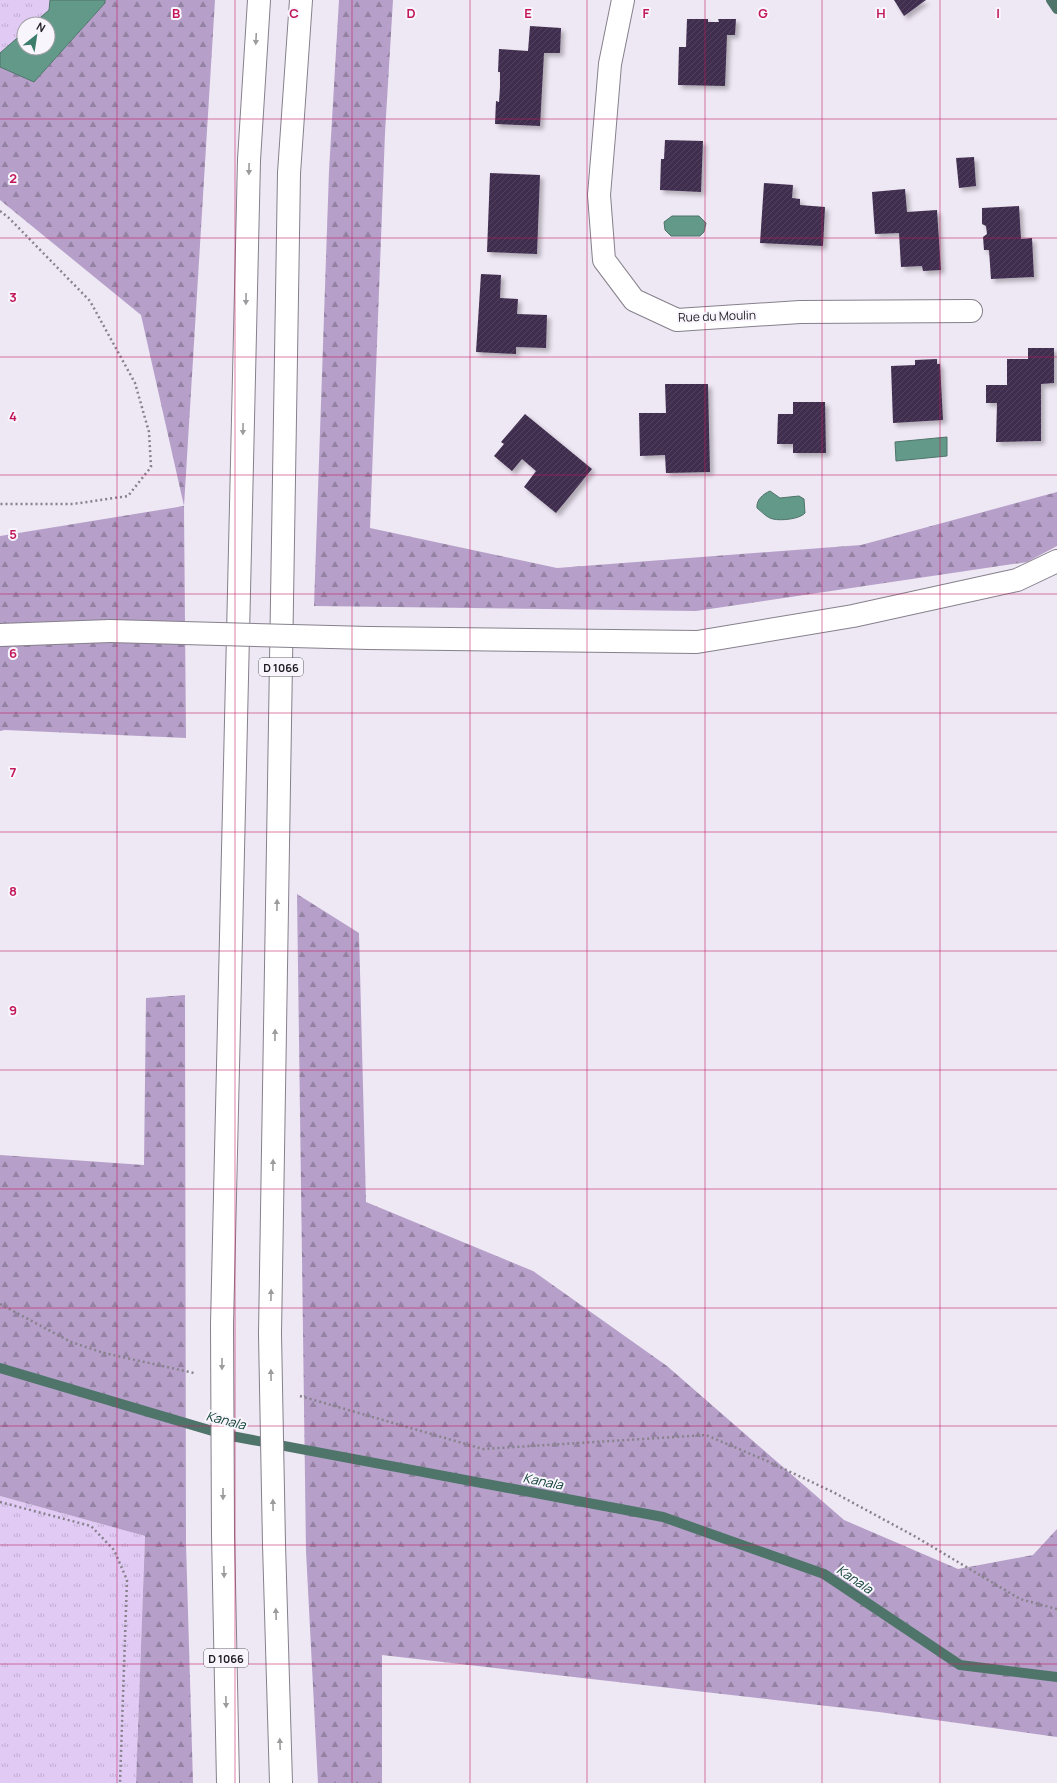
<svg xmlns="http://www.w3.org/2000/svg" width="1057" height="1783" viewBox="0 0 1057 1783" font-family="Manrope,sans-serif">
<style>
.grass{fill:url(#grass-tufts);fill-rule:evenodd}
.forest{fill:url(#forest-firs)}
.water{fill:#629989;stroke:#4f756b}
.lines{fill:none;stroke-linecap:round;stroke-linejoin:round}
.stream{stroke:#4f756b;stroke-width:10}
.building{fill:url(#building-hatch);filter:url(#shadow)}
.minor-casing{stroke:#86808c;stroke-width:24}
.trunk-casing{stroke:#86808c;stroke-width:24}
.path{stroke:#87828b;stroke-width:2.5;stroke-dasharray:2 3;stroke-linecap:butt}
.minor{stroke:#fff;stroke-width:22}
.trunk{stroke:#fff;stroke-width:22}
.minor-bridge-casing{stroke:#86808c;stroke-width:24;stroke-linecap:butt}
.trunk-bridge-casing{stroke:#86808c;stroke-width:24;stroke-linecap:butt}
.minor-bridge{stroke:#fff;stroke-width:22}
.trunk-bridge{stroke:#fff;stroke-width:22}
.oneway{fill:#9c9b9d}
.grid{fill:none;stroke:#c2185b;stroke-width:1;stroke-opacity:0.55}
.labels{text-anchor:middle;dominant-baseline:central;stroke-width:4;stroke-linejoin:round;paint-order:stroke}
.shield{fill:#f9f5fd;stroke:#636066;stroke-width:1}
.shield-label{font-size:11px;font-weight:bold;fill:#232025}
.street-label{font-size:12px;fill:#232025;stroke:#f9f5fd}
.water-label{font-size:13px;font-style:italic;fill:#0a3d32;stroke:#f9f5fd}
.grid-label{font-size:13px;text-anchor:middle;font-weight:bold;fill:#c2185b;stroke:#f9f5fd;stroke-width:4;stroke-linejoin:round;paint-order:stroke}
</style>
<defs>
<pattern id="grass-tufts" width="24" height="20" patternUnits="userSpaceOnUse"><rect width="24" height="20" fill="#e1cbf5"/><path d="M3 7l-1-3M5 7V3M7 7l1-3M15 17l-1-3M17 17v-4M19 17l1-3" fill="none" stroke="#c1aed2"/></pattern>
<pattern id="forest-firs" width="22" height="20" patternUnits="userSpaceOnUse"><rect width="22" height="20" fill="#b6a0c9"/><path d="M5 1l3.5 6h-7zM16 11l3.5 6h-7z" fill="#9482a3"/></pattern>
<pattern id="building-hatch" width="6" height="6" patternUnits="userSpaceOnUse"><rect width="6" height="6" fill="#412e50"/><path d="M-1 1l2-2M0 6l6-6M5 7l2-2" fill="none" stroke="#544360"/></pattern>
<filter id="shadow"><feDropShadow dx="3.5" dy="3.5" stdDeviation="2" flood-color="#0004"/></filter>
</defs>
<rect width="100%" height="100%" fill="#eee7f4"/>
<g class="grass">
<path d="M 0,0 L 105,0 L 34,82 L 0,67 ZM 24,24 L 48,24 L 48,48 L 24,48 Z"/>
<polygon points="0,1496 145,1536 136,1783 0,1783"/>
</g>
<g class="forest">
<polygon points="105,0 215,0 184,506 186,738 5,730 0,731 0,536 184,506 141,315 0,200 0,67 34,82 105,3"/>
<polygon points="339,0 393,0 385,133 370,528 557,568 861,545 1057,492 1057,546 1027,562 696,611 314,606 329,171"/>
<polygon points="297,894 359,933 366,1202 533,1271 667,1366 844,1520 958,1569 1033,1555 1057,1529 1057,1737 879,1712 382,1655 382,1783 318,1783 306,1551"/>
<polygon points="185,995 186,1544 193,1783 136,1783 145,1536 0,1496 0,1155 144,1165 146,998"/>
</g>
<g class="water">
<polygon points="50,0 105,0 105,3 34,82 0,67 0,53 24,32 24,48 48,48 48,24 33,24 49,10"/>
<polygon points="672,216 699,216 706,223 704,232 700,236 671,236 665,230 664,222"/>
<polygon points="947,437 947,456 896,461 895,442"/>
<path d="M 770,491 L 780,498 L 799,496 L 804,499 L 805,513 C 800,519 781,521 773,519 C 767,518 762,512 757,508 C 756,500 763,494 770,491 Z"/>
</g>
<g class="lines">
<g class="stream">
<polyline points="1051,0 1057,9"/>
<polyline points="0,1368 226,1435 663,1517 824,1574 960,1665 1057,1677"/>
</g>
</g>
<g class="building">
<polygon points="894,0 926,0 904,16"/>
<polygon points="687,19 708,19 708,22 719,22 718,19 736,19 735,35 727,35 725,86 678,85 679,47 686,47"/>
<polygon points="530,26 561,28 560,53 544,53 540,126 495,124 496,101 499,102 500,87 500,72 498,72 499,49 528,51"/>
<polygon points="665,140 703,141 701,192 660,190 661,159 664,159"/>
<polygon points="974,157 976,186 959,188 956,158"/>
<polygon points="490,173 540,175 537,254 487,252"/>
<polygon points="764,183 793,185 792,198 800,199 800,205 825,207 823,246 760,243"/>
<polygon points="905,189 907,212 937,210 941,270 923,271 922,266 901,267 899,233 875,234 872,192"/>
<polygon points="1019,206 1021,239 1032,238 1034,277 991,279 989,250 984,250 983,237 987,234 986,226 982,224 982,208"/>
<polygon points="481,274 501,275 500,298 518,299 517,314 547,315 546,348 516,347 516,354 476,352"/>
<polygon points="1028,348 1054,348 1054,383 1041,384 1041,441 996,442 997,403 986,403 986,385 1007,385 1007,359 1028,359"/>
<polygon points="937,359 937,364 940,364 943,420 893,423 891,366 915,365 915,360"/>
<polygon points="665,384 708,384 710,472 666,473 665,455 640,456 639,413 666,413"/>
<polygon points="793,402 825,402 826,453 793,453 793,444 777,444 778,414 793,414"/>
<polygon points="525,414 592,469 556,513 524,487 536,471 522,459 512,471 494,456 504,444 501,442"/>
</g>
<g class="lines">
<defs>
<g id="minor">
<polyline points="623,0 610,64 599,195 604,260 634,300 677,320 800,312 971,311"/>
<polyline points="0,635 110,631"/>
<polyline points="369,638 697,642 853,616 1017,580 1057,561"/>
</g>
<g id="trunk">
<polyline points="222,1325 249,160 259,0"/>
<polyline points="270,1334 289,173 301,0"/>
<polyline points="223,1533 228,1783"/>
<polyline points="274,1544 281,1783"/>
</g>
</defs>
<use href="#minor" class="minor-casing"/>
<use href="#trunk" class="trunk-casing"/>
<g class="path">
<polyline points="0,211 9,218 90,301 135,383 149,432 151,467 128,496 73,504 0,504"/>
<polyline points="0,1304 71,1342 104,1353 194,1373"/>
<polyline points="300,1396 483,1449 706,1435 767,1461 833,1492 916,1537 1020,1599 1057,1609"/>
<polyline points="0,1502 91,1526 114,1550 127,1580 120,1783"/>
</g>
<use href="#minor" class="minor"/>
<use href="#trunk" class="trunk"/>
<defs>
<polyline id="minor-bridge" points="110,631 369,638"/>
<g id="trunk-bridge">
<polyline points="222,1325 223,1533"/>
<polyline points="270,1334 274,1544"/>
</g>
</defs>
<use href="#minor-bridge" class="minor-bridge-casing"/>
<use href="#trunk-bridge" class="trunk-bridge-casing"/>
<use href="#minor-bridge" class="minor-bridge"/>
<use href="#trunk-bridge" class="trunk-bridge"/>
</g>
<defs><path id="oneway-solid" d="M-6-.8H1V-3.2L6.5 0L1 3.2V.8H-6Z"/></defs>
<g class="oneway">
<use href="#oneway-solid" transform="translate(256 39) rotate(93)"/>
<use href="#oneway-solid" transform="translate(249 169) rotate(91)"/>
<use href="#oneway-solid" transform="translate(246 299) rotate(91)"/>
<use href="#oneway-solid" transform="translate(243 429) rotate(91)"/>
<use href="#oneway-solid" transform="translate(277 905) rotate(-89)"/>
<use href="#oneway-solid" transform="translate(275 1035) rotate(-89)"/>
<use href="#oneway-solid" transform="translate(273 1165) rotate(-89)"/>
<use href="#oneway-solid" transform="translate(271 1295) rotate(-89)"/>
<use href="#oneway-solid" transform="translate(222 1364) rotate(90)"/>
<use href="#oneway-solid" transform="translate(271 1375) rotate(-91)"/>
<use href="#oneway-solid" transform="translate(223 1494) rotate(90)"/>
<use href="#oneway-solid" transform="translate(273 1505) rotate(-91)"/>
<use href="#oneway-solid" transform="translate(224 1572) rotate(89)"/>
<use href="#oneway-solid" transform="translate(276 1614) rotate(-92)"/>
<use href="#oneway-solid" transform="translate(226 1702) rotate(89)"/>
<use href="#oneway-solid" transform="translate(280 1744) rotate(-92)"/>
</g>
<path class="grid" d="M 117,0 L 117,1783M 235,0 L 235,1783M 352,0 L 352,1783M 470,0 L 470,1783M 587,0 L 587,1783M 705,0 L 705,1783M 822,0 L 822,1783M 940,0 L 940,1783M 0,119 L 1057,119M 0,238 L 1057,238M 0,357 L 1057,357M 0,475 L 1057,475M 0,594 L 1057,594M 0,713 L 1057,713M 0,832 L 1057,832M 0,951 L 1057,951M 0,1070 L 1057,1070M 0,1189 L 1057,1189M 0,1308 L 1057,1308M 0,1426 L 1057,1426M 0,1545 L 1057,1545M 0,1664 L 1057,1664"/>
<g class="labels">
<g class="shield">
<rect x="259" y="658" width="44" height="18" rx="3"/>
<rect x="204" y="1649" width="44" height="18" rx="3"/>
</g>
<g class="shield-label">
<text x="281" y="667">D 1066</text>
<text x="226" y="1658">D 1066</text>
</g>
<g class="street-label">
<text transform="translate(717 316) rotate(-2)">Rue du Moulin</text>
</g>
<g class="water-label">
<text transform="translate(226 1420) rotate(14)">Kanala</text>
<text transform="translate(543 1481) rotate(11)">Kanala</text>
<text transform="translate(855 1579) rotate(34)">Kanala</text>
</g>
</g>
<g class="grid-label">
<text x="176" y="18">B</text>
<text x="294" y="18">C</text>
<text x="411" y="18">D</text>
<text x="528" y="18">E</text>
<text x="646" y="18">F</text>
<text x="763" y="18">G</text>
<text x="881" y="18">H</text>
<text x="998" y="18">I</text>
<text x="13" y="183">2</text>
<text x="13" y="302">3</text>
<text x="13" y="421">4</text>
<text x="13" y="539">5</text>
<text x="13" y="658">6</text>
<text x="13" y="777">7</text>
<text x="13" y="896">8</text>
<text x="13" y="1015">9</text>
</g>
<g transform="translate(36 36) rotate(30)"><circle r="19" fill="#f9f5fd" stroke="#a3a0a7"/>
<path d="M0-3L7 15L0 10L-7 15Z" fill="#3c7d6c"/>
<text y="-6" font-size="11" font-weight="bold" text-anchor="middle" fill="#232025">N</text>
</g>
</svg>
